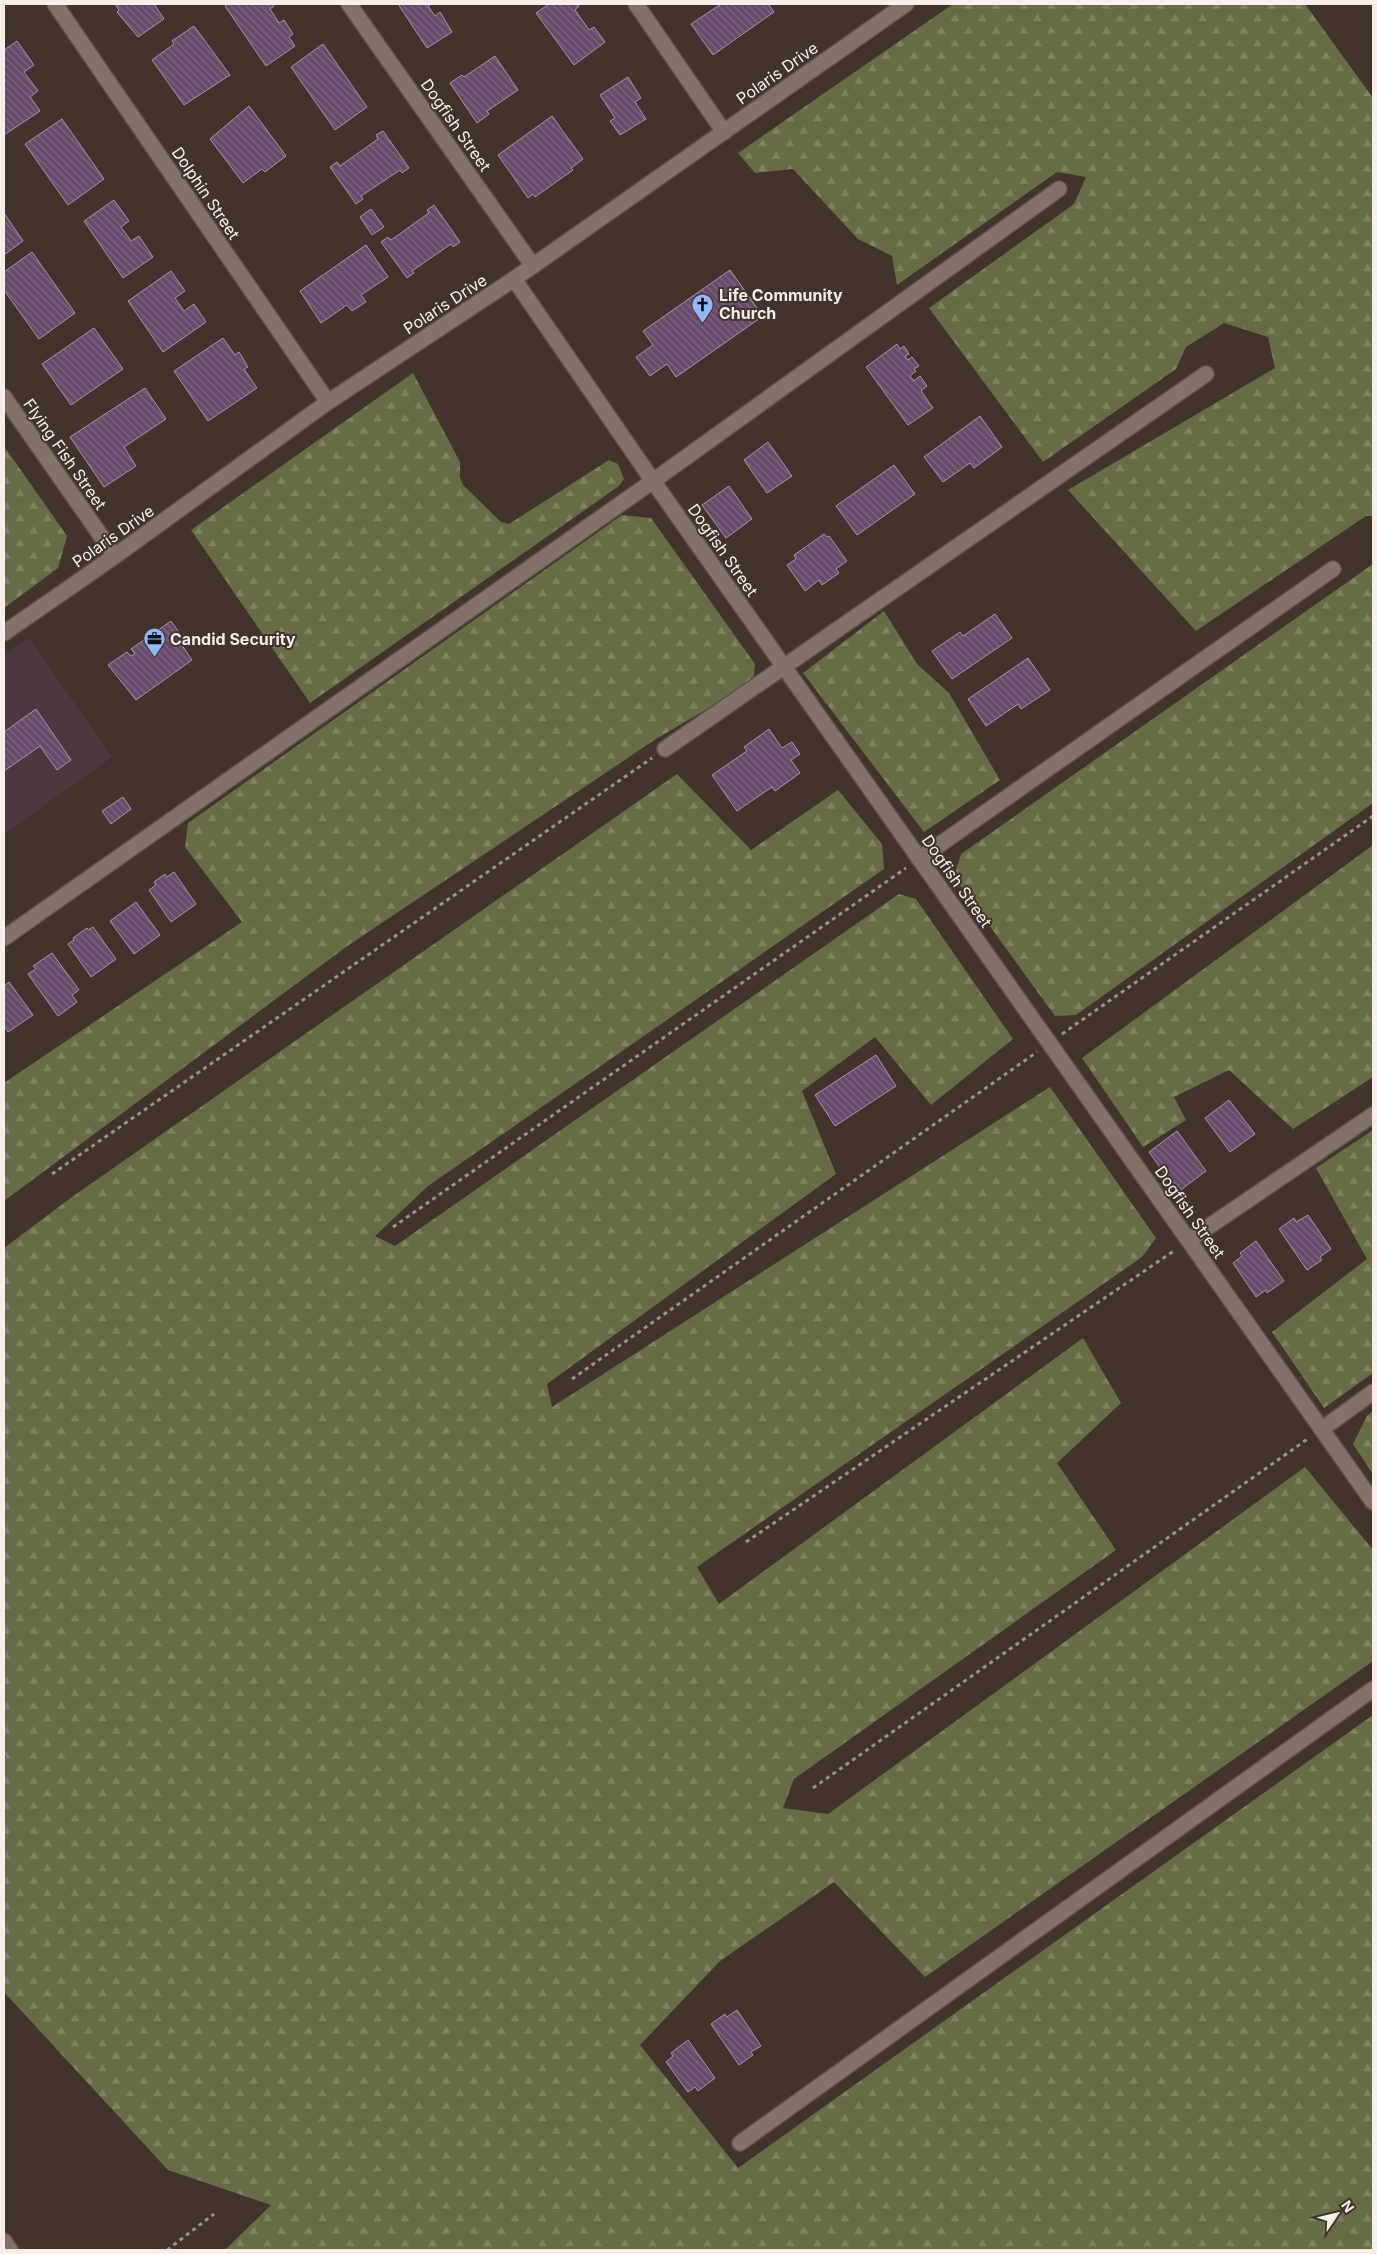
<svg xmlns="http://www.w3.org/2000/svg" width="1377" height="2254" viewBox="0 0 1377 2254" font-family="Inter,sans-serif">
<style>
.commercial{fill:#4c383f}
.forest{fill:url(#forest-firs)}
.building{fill:url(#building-back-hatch);stroke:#a396a4}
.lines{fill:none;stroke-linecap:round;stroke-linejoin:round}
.minor-casing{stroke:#5e514c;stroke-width:18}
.path{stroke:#9d908b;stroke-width:3;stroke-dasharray:4 4;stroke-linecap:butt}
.minor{stroke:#83716a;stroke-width:15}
.labels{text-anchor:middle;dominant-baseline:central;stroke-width:4;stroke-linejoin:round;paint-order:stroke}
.street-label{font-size:16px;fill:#f9eeea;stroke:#42332c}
.poi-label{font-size:16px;font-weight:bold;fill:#f9eeea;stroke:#42332c;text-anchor:start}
</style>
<defs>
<pattern id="forest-firs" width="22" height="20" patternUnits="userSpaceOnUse" patternTransform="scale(1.25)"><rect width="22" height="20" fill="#666d44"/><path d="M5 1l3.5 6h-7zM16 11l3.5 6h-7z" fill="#7d825f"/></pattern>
<pattern id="building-back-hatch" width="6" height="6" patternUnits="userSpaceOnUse" patternTransform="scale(1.25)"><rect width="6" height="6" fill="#674b6b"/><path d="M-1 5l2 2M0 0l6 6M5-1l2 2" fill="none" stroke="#7e6580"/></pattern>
</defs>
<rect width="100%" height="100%" fill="#42332c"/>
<polygon class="commercial" points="29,638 112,757 4,834 4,656"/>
<g class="forest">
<polygon points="953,4 1305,4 1373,98 1373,516 1366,516 1196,631 1068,490 1275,368 1268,337 1224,323 1186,347 1176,369 1043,462 929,308 1074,204 1086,177 1057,172 897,285 892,256 858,239 793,169 755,173 738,153"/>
<polygon points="413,373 460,462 460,477 463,485 501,522 509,524 609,460 618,464 624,479 619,486 310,703 191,530"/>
<polygon points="4,446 67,536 58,568 4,608"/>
<polygon points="622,515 651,518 755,664 753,682 656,739 346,947 4,1201 4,1083 242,922 185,847 188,823"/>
<polygon points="1373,564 1373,803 1076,1015 1055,1016 954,877 961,854"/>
<polygon points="884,611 917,664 949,693 1000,780 924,832 803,673"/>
<polygon points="677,774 751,850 838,790 882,844 884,869 428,1186 375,1236 395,1246 899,894 916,899 1013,1039 931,1105 875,1037 802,1091 836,1174 547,1384 552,1407 1050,1087 1156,1238 1142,1257 697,1567 719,1604 1083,1338 1121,1403 1057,1463 1116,1550 794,1779 783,1808 828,1814 1305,1467 1373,1550 1373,1661 925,1977 834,1882 720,1961 640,2045 738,2168 1373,1715 1373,2250 225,2250 271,2205 168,2170 4,1992 4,1760 6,1757 4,1754 4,1248 72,1197"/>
<polygon points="1373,845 1373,1077 1293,1129 1229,1070 1174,1097 1186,1120 1143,1147 1082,1058"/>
<polygon points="1373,1130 1373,1373 1324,1408 1272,1332 1367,1259 1316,1168"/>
<polygon points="1373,1411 1373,1474 1353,1444 1367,1416"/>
</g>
<g class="building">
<polygon points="115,4 154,4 164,19 138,37 117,12 119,10"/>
<polygon points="228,4 272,4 274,6 270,9 279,23 284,20 293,34 289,37 295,46 266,66 225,6"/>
<polygon points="398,4 432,4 428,6 435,16 440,12 452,32 427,48"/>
<polygon points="549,4 577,4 579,6 575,10 589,30 594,27 605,42 574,65 536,13"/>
<polygon points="721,4 768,4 774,12 713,55 691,24"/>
<polygon points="194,26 230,75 184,105 152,60 174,44 172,41"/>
<polygon points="17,41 34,65 24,72 38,91 30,97 40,111 4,135 4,50"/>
<polygon points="323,44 367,107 335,130 291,67"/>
<polygon points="495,56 518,90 487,111 489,114 477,123 450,83 462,75 464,77"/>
<polygon points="628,77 641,98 635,102 646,119 620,135 610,121 615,118 600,95"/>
<polygon points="249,106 286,156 265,172 262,169 243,183 210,139"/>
<polygon points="552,116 583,159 571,168 573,170 535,197 533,194 528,198 498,155"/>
<polygon points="62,119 104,179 68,205 25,144"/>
<polygon points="383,131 409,168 402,173 400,170 361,196 363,199 356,204 330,167 337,162 340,166 378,139 376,135"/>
<polygon points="114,200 129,221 121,227 131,241 139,236 153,257 123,278 84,221"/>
<polygon points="434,205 460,242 453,247 451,244 412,271 414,273 407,278 381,242 388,237 391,240 429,213 427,210"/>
<polygon points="371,209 384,227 372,235 360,217"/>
<polygon points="4,213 23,241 4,255"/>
<polygon points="366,245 388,277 361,295 366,302 352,311 347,305 321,323 300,291"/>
<polygon points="32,252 75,313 39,339 4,290 4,272"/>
<polygon points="730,270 763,316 676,377 667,364 650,376 636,357 653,345 643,331"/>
<polygon points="171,271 185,291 175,298 184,311 194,304 206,322 163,352 128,301"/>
<polygon points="94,328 123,369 71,405 42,364"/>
<polygon points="223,338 235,355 239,352 248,367 244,369 257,388 208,421 174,371"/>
<polygon points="897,344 900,349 904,346 909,354 905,356 908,360 912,357 919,366 914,369 916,371 910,376 914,381 920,376 927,386 921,391 933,408 908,425 866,367"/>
<polygon points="145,388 166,419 124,447 136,466 104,487 70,437"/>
<polygon points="980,416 1002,447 974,468 970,463 943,482 924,457"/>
<polygon points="768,442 792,476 767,493 744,460"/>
<polygon points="894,465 915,494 857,535 836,506"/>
<polygon points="729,486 752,519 726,538 702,505"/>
<polygon points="824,534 827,537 829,536 847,561 836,569 839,573 822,585 819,580 805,591 787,565 796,559 794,555"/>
<polygon points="995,614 1012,638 952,679 932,651 960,632 963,636"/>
<polygon points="171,621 183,638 179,641 192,660 136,700 108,665 127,652 131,656 135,654 131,649 148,637 151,642 157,638 154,633"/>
<polygon points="1028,658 1050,690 1021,709 1018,704 986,726 968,699"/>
<polygon points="36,709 71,760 57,770 40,746 4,771 4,732"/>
<polygon points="769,729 782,748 792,742 800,754 791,760 800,773 775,791 772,787 737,811 712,775 747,751 744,747"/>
<polygon points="123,797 131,809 111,824 102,811"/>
<polygon points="174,872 196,904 171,922 149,890 156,885 154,882 165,874 167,877"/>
<polygon points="136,902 160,935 134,954 110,921"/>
<polygon points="93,927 116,959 91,977 68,944 74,940 73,938 87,928 88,930"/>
<polygon points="52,953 79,990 72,995 77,1002 58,1016 28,974 36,969 33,966"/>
<polygon points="9,982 33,1015 8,1032 4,1026 4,986"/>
<polygon points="876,1055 896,1086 835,1126 815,1095"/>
<polygon points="1229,1100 1255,1134 1230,1152 1205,1118"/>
<polygon points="1177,1131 1206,1171 1178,1192 1149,1152"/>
<polygon points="1308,1215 1331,1249 1320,1257 1322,1260 1307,1270 1279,1229 1294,1218 1296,1222"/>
<polygon points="1256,1241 1284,1281 1267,1293 1266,1290 1256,1297 1233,1263 1242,1256 1240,1253"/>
<polygon points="737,2010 761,2046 751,2052 753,2055 739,2065 711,2024 725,2014 727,2017"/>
<polygon points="688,2040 715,2078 698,2091 695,2087 688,2092 666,2062 673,2056 671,2053"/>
</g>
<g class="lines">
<defs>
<g id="minor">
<polyline points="55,4 328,402"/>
<polyline points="349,4 533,266"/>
<polyline points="636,4 724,132"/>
<polyline points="514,279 653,481 1373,1502"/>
<polyline points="4,397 115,556"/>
<polyline points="4,633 115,556 328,402 514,279 906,4"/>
<polyline points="665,749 1206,374"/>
<polyline points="919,859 1333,569"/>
<polyline points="4,938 653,481 1059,189"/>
<polyline points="1189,1240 1373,1115"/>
<polyline points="1322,1429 1373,1392"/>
<polyline points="740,2143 1373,1689"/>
<polyline points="4,2241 10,2250"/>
</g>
</defs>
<use href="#minor" class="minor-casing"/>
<g class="path">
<polyline points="1062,1034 1373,816"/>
<polyline points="52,1174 652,758"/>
<polyline points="393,1227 906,868"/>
<polyline points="572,1379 1037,1052"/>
<polyline points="746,1542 1175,1250"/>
<polyline points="813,1788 1309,1438"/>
<polyline points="167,2250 214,2214"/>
</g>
<use href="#minor" class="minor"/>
</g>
<defs>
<symbol id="church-pin" viewBox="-11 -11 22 30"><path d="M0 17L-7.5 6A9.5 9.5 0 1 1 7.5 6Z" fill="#93b7fd" stroke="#42332c"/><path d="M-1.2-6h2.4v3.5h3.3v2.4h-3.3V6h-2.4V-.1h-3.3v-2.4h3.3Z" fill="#111"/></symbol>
<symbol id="office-pin" viewBox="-11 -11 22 30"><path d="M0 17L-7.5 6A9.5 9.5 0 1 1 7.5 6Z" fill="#93b7fd" stroke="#42332c"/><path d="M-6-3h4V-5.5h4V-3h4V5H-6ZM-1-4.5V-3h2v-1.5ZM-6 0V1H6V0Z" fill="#111"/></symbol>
</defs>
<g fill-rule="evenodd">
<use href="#church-pin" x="690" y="292" width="25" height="34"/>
<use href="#office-pin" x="142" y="626" width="25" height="34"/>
</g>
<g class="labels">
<g class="street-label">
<text transform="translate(777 73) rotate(-35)">Polaris Drive</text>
<text transform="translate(456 125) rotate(55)">Dogfish Street</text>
<text transform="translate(206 193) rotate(56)">Dolphin Street</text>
<text transform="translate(445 304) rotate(-33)">Polaris Drive</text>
<text transform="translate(65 454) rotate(55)">Flying Fish Street</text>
<text transform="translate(113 536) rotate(-35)">Polaris Drive</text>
<text transform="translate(723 550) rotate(55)">Dogfish Street</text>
<text transform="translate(957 881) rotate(55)">Dogfish Street</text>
<text transform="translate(1190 1212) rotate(55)">Dogfish Street</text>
</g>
<g class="poi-label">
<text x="719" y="295">Life Community<tspan x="719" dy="18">Church</tspan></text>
<text x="170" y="639">Candid Security</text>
</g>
</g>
<rect width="1377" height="2254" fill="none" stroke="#f9eeea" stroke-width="10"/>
<g transform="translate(1337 2214) rotate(55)" stroke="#42332c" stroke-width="4" paint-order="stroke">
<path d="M0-4L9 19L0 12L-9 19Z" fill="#f9eeea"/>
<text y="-8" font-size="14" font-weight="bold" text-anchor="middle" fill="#f9eeea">N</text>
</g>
</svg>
